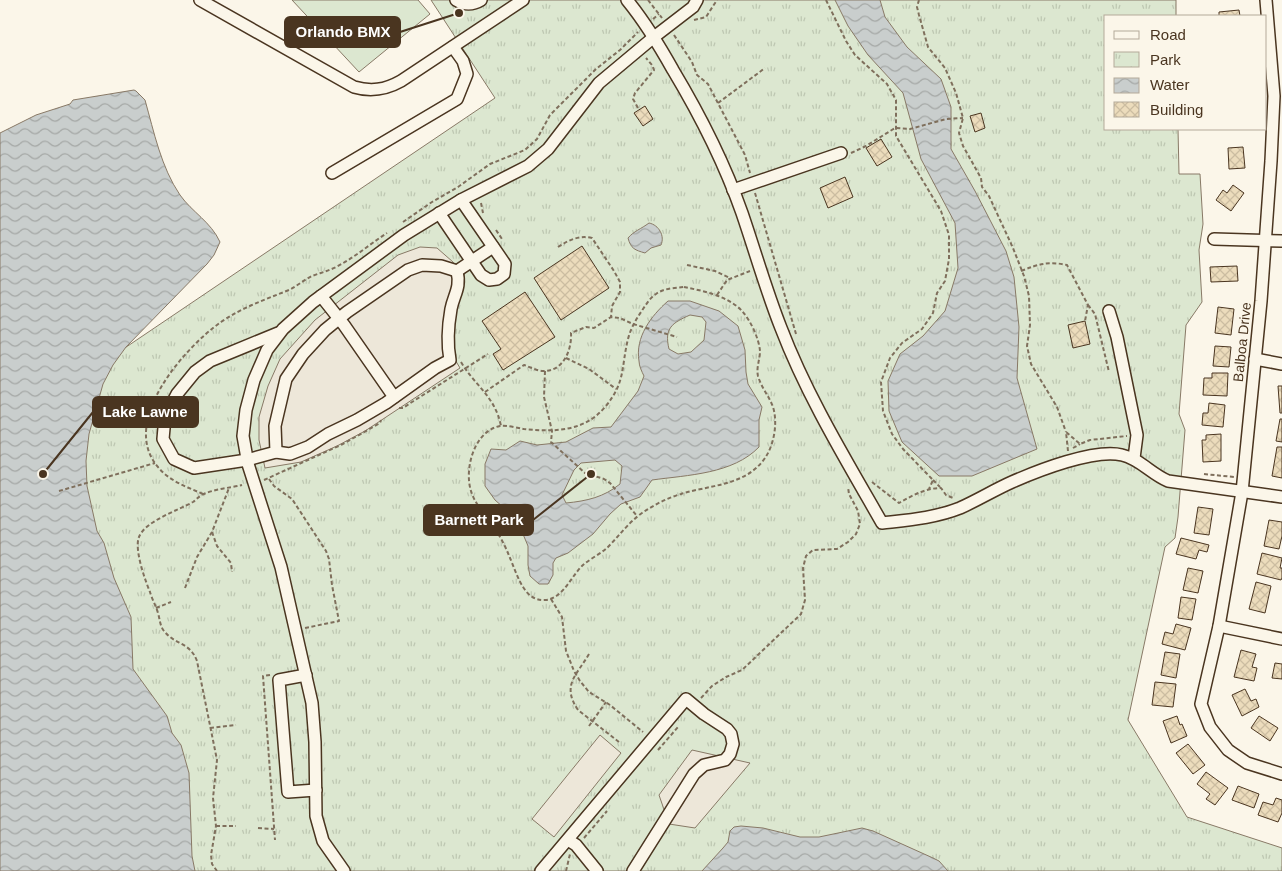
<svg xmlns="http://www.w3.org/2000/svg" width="1282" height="871" viewBox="0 0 1282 871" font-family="Helvetica,sans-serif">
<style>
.green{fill:#dce7d0;stroke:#887966}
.park{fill:url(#park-tufts);stroke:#887966}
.parking{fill:#ede7d9;stroke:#887966}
.water{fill:url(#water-waves);stroke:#887966;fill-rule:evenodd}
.building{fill:url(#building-cross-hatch);stroke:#4a3520}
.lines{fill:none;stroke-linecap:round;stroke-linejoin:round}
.minor-casing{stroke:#4a3520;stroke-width:14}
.path{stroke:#7f6f5c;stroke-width:2;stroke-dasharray:4 2.5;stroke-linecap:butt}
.minor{stroke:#fbf6e9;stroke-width:11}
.labels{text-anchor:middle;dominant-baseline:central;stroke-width:4;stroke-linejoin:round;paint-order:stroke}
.street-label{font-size:14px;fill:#4a3520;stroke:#fbf6e9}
.leader{fill:none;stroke:#4a3520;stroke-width:2}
.callout-dot{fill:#4a3520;stroke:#fbf6e9;stroke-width:2}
.callout{fill:#4a3520;stroke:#4a3520;stroke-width:2}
.callout-label{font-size:15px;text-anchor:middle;font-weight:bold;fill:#fff}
</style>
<defs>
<pattern id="park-tufts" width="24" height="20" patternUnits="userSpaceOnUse" patternTransform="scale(1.25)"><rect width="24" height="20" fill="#dce7d0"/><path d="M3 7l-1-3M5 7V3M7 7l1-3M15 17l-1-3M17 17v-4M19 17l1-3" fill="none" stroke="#bec7b2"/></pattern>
<pattern id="water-waves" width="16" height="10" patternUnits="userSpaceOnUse" patternTransform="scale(1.25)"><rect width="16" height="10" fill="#c9cecd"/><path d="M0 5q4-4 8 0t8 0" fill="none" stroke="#a5a8a6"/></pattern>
<pattern id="building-cross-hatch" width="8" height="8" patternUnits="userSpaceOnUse" patternTransform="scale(1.25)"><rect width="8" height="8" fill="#ecdcbc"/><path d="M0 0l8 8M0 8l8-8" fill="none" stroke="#ccbda1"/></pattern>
</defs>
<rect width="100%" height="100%" fill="#fbf6e9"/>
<polygon class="green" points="292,0 418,0 430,14 359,72"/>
<polygon class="park" points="431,0 1176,0 1176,16 1106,16 1106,129 1178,129 1179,174 1200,174 1203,224 1199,250 1202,302 1186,325 1179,414 1185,430 1178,517 1175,538 1165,547 1128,720 1187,817 1282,848 1282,871 123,871 27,414 495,98"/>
<g class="parking">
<polygon points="420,247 437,248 453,262 462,281 454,305 451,353 460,368 365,431 337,446 301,462 265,468 259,440 259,417 268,386 280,359 315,320 398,255"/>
<polygon points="600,735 621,753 554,837 532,819"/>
<polygon points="692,750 750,763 695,828 669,824 659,795"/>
</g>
<g class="water">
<polygon points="835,0 880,0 885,17 907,47 941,79 951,107 951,149 975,191 1006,251 1014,277 1019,327 1017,378 1037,449 972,476 939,476 902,442 889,411 888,381 900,354 923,336 945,311 958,268 955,223 921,159 903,93 868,55 848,26"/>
<path d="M 134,90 L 136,91 L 145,100 C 154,132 161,167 180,195 C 192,212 211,222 220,242 L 214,255 L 207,264 L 126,347 L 113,365 L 103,384 L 89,434 L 86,461 L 87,486 L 97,531 L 104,543 L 114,578 L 131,617 L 133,669 L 167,716 L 172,733 L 181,745 L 189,773 L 192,856 L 195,871 L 0,871 L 0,133 L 36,115 L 70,104 L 73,100 Z"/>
<path d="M 649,223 C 659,225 665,236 661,245 L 651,248 L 645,253 C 635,250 631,249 628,238 C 634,231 641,229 649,223 Z"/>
<path d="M 668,301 L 690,301 L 719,311 L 738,326 L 745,350 L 746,372 L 748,384 L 762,407 L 759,420 L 759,447 C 733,474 688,475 652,480 L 640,497 L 621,504 L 610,514 L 593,534 L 568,553 L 556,558 L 553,563 L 553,575 L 548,584 L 539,584 L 530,576 L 528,565 L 528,546 L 520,527 L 512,515 L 495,500 L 485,486 L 485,464 L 491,449 L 506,450 L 520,441 L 537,445 L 566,442 L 593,428 L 611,427 L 638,391 L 644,376 C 642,372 639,366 639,361 C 635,337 651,316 668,301 ZM 690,315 L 702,317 L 706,322 L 704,340 L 691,352 L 678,354 L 669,349 C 664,328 672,323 690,315 ZM 615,460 L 622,466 L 620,484 C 604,497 587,501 566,503 L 562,495 L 574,470 L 581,463 Z"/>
<polygon points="741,826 763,828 800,837 819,837 862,828 873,831 933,858 939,861 948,871 702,871 723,848 728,842 730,831 734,827"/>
</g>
<g class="building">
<polygon points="1239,10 1240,16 1219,16 1219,12"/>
<polygon points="645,106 653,119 643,126 634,113"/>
<polygon points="981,113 985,128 975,132 970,116"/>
<polygon points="881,139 892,157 877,166 866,148"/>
<polygon points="1243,147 1245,168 1229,169 1228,148"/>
<polygon points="845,177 853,197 828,208 820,188"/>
<polygon points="1233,185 1244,193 1231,211 1216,200 1223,190 1227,193"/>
<polygon points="582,246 609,288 561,320 534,278"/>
<polygon points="1237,266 1238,281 1211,282 1210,267"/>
<polygon points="525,292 555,337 503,370 493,354 501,349 482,321"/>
<polygon points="1218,307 1234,309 1231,335 1215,333"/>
<polygon points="1085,321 1090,344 1073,348 1068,325"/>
<polygon points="1215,346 1231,347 1229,367 1213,366"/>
<polygon points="1212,373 1228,373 1227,396 1203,395 1204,378 1212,378"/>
<polygon points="1278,386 1282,386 1282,413 1280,413"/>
<polygon points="1209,403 1225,405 1223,427 1202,425 1203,413 1208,413"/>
<polygon points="1280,419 1282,419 1282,442 1276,441"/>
<polygon points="1221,434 1221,461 1203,462 1202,440 1206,440 1206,435"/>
<polygon points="1277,447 1282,447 1282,478 1272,476"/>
<polygon points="1198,507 1213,509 1209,535 1194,533"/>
<polygon points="1269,520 1282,522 1282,536 1279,549 1264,546"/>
<polygon points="1181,538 1209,545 1207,552 1199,550 1196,559 1176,554"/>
<polygon points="1262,553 1282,558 1280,568 1282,568 1282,578 1281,580 1257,574"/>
<polygon points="1188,568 1203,571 1198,593 1183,590"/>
<polygon points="1256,582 1271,586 1265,613 1249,609"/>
<polygon points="1181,597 1196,599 1192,620 1178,618"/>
<polygon points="1176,624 1191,628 1185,650 1162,644 1165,632 1173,634"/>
<polygon points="1241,650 1256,654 1252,667 1257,668 1254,681 1234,677"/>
<polygon points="1165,652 1180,654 1176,678 1161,675"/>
<polygon points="1275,663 1282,664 1282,679 1272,678"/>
<polygon points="1155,682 1176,684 1173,707 1152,705"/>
<polygon points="1245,689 1251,701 1256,699 1259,707 1242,716 1232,695"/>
<polygon points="1177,716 1180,725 1182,724 1187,736 1171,743 1163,721"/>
<polygon points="1259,716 1278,728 1270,741 1251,728"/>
<polygon points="1188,744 1205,765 1193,774 1176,753"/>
<polygon points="1206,772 1228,788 1215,805 1206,799 1210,794 1197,784"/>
<polygon points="1238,786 1259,794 1254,808 1232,800"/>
<polygon points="1276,798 1282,800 1282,813 1278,822 1258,815 1263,802 1273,805"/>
</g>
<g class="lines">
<defs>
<g id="minor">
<path d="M 200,0 L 354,87 C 371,92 385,90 401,81 L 523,0"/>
<path d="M 456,0 C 464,5 473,5 481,0"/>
<path d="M 627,0 C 645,22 659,45 673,70 C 700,115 724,162 742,213 C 755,251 766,290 781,328 C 807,396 846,460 882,523 C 908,520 935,518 960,508 C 978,500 994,490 1012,482 C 1037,471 1095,448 1122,455 C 1140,459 1151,474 1168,481 L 1282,497"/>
<polyline points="1266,0 1274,96 1271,161 1261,301 1242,492 1219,626 1201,704 1210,727 1228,750 1247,763 1282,774"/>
<polyline points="332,173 457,99 467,74 463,61 453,47"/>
<polyline points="733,190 841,153"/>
<polyline points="439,213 481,275 489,280 497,279 504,274 505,264 461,200"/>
<polyline points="1214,239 1282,241"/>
<polyline points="457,271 493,247"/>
<polyline points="321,296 344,325 394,397"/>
<polyline points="1109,311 1117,337 1137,435 1134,458"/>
<polyline points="278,333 210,361 195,372 177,394 165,417 163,439 174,459 194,468 247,460 276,452 275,426 286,379 303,354 325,330 347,312 408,270 422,265 441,266 457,271"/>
<polyline points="1255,359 1282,364"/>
<path d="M 276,452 L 290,454 L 308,447 L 328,434 L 357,420 L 386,403 L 435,368 L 450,360 C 447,344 448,326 451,309 C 454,294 461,288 457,271"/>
<polyline points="1219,626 1282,639"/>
<polyline points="306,675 279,680 288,792 316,790"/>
<polyline points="568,840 576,845 597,871"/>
<polyline points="344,871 323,841 316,816 315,742 312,703 281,567 248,464 243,436 246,410 254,380 267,350 283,329 313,302 404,235 461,200 528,166 548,149 599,83 654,37 693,7 697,0"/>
<polyline points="541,871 686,699 704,714 727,729 731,734 733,744 730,754 725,760 704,765 694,774 633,871"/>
</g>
</defs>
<use href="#minor" class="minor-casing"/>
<g class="path">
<polyline points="648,0 662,18"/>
<polyline points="826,0 846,41 855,55 887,84 896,100 896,136 941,211 949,235 949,259 945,281 937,293 933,313 922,329 902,343 890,358 881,382 883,411 892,434 903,449 933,480 929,489"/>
<polyline points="919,0 917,7 919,15 928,47 945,68 956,93 963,118 959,133 963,146 981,178 982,187 989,196 1013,248 1024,276 1029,296 1030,325 1027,346 1031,364 1057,407 1066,432"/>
<polyline points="653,19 659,14"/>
<polyline points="694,20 706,17 717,0"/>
<polyline points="674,35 692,62 697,75 708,84 745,155 750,173"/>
<polyline points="718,103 765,68"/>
<polyline points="638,108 633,99 635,93 654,70 652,65 646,58"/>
<polyline points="851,153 866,146 895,128 910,129 946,119 963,118"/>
<polyline points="755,193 796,334"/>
<polyline points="481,203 483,213"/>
<polyline points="403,222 432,202 458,187 490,164 525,150 537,139 550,115 596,69 620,50 638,32"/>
<polyline points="496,230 502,239"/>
<path d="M 558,247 C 569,240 579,235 592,238 L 614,271 L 620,282 L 620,292 L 612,306 L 611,317"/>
<polyline points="687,265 715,271 730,278"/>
<path d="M 1021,271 C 1039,264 1048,261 1067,265 L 1088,305 L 1085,321"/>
<path d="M 684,287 C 704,291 728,296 742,311 C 751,321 759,339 760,351 C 760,359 756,368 758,376 C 761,387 769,396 773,407 C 778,423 774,445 765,458 C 746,486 709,485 681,494 C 667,498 654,505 642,513 C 628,523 619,536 607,548 C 600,554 590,559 583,565 C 571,576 563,599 545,600 C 524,602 517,574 510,558 C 506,548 501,537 494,528 C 487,516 475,505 471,491 C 464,469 474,431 500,426 C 507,425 517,428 524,429 C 554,432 584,432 605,407 C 626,382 621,367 628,339 C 631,327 637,318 643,309 C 647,303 651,297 656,294 C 664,288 675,288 684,287 Z"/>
<polyline points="717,295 727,280 750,271"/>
<polyline points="1088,305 1095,314 1109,372"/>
<polyline points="566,358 589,369 616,389"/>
<path d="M 461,362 C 475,386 495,396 501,426"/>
<polyline points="545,371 544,397 552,431 551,442 585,473 604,479 610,483 637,516"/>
<path d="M 485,392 L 524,365 C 530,367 537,371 543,371 C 563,372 572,350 571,333 L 586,327 L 594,328 L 611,317 L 620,318 L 633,324 L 677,337"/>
<polyline points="399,408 403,408 412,402 488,354"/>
<polyline points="1073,448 1080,444"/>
<polyline points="1068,451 1066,432 1080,444 1090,440 1127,436"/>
<polyline points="1204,474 1234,477"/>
<polyline points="269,479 274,486 292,499 326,551 329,559 332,585 339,621 305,628"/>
<polyline points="264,480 343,444 380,423 381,420"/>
<polyline points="933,480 940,487"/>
<path d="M 872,482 L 899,503 C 913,495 926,488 941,488 L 946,495 L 953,498"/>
<polyline points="59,491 155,463"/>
<path d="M 203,494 C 187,487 169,481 158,467 C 119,422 184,348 221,322 C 243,307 264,300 289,290 C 297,286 304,280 312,276 C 320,273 328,271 336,267 C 354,258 370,244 387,233"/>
<polyline points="212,532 217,546 231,563 232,572"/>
<polyline points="185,588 197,557 212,532 229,488"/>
<polyline points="551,599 562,617 566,651 574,671 580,681 589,692 610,705 643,732"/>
<polyline points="156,608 171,602"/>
<path d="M 589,654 C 577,675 561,685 578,710 L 619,742"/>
<polyline points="270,675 263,676 275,840"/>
<polyline points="701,698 712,686 726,677 742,670 801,614 805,600 803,568 806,556 813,550 837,549 848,542 856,534 860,524 858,511 849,494 848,487"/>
<polyline points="589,726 606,702"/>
<polyline points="210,728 236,725"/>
<polyline points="658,750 678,727"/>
<polyline points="216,826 236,826"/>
<polyline points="258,828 274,829"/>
<polyline points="584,838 607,811"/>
<path d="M 217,871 L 212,864 L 211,855 L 216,826 L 213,798 L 217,760 L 197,661 C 190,642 175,645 164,631 C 160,626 160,620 158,613 C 156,606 152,599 150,592 C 145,580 134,549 139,537 C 145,521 179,510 193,502 C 196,500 198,497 202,495 C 213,489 230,488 242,485"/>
<polyline points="566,871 570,854"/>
</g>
<use href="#minor" class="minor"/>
</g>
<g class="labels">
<g class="street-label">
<text transform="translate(1242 342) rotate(-84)">Balboa Drive</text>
</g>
</g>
<path class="leader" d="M459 13L400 32M43 474L93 412M591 474L533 520"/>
<g class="callout-dot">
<circle cx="459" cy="13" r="5"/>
<circle cx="43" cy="474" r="5"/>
<circle cx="591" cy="474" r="5"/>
</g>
<g class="callout">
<rect x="285" y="17" width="115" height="30" rx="5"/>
<rect x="93" y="397" width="105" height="30" rx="5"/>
<rect x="424" y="505" width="109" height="30" rx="5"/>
</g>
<g class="callout-label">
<text x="343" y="37">Orlando BMX</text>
<text x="145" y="417">Lake Lawne</text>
<text x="479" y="525">Barnett Park</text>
</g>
<rect x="1104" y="15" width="162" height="115" fill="#fbf6e9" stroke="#b4a999"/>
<rect x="1114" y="31" width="25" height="8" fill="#fbf6e9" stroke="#b4a999"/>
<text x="1150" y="40" font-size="15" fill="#4a3520">Road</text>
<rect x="1114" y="52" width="25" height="15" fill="url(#park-tufts)" stroke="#b4a999"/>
<text x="1150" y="65" font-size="15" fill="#4a3520">Park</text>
<rect x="1114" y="78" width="25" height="15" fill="url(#water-waves)" stroke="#b4a999"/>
<text x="1150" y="90" font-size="15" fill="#4a3520">Water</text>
<rect x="1114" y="102" width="25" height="15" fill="url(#building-cross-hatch)" stroke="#b4a999"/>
<text x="1150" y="115" font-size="15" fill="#4a3520">Building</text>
</svg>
